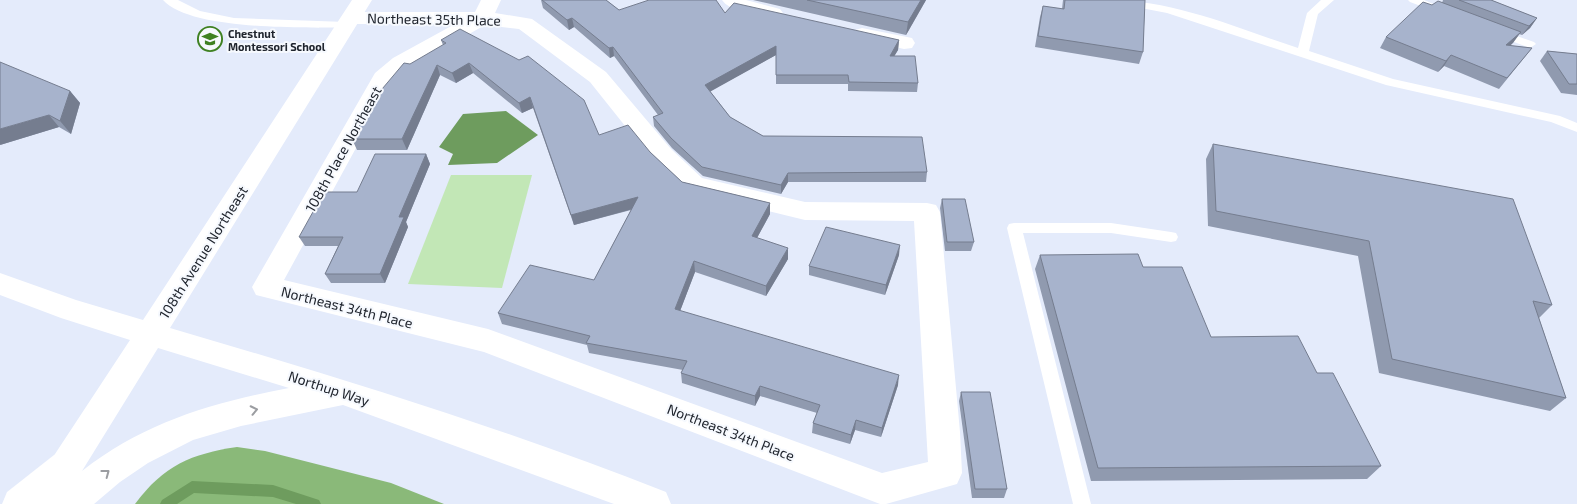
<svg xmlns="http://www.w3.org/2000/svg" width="1577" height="504" viewBox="0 0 1577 504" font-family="'Exo 2',sans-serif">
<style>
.green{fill:#c2e7b6}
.forest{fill:#8ab979}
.water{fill:#6e9c5e}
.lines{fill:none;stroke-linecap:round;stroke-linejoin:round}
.stream{fill:#6e9c5e;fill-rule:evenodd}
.lane{fill:#fff;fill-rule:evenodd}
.street{fill:#fff;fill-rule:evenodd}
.secondary{fill:#fff;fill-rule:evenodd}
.highway{fill:#fff;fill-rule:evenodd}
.wall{fill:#909aaf}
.shaded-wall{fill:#757d8f}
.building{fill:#a7b3cc;stroke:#757d8f}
.oneway{stroke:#9b9da1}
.labels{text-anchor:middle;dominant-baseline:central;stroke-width:4;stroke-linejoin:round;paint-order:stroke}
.far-poi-label{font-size:11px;font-weight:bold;fill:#20252e;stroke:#f6f9fe;text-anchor:start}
.street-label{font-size:14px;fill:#20252e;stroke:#f6f9fe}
</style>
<rect width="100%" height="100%" fill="#e4ebfb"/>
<polygon class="green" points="451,175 532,175 502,288 408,284"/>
<path class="forest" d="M 237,447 L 265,451 L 391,483 L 444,504 L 135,504 C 164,465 191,454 237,447 Z"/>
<polygon class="water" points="506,111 538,135 497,163 448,165 453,154 439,147 463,114"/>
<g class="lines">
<polygon class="stream" points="192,481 273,485 319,500 321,504 296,504 273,497 194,493 177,504 160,504 162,500"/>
<g class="lane">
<path d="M 163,0 L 178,0 L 200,11 L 234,18 L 346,22 L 352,25 L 346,28 C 305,27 191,31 163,0 Z"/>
<path d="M 1109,0 C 1174,0 1237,28 1298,48 L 1307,13 L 1321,0 L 1334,0 L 1318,14 L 1309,51 L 1393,79 L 1560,116 L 1577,123 L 1577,132 L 1551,122 L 1386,85 L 1167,13 L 1115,3 Z"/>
<polygon points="1408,0 1424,0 1447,10 1445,12 1437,12 1410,2"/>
<polygon points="1497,29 1534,42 1536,44 1530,48 1493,34 1491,32"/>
<polygon points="1014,223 1111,223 1171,232 1176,233 1178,237 1176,241 1171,242 1111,233 1023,233 1091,504 1073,504 1007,228 1009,224"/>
</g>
<g class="street">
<path d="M 481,0 L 501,0 L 495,13 L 532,19 L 606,72 L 671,149 L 702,178 L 805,202 L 927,203 L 936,205 L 940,212 L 960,432 L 962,473 L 957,484 L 886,504 L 880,504 L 484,352 L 256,295 L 252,287 L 375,73 L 393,58 L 455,24 L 351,24 L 344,22 L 341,18 L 344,14 L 351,12 L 475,12 ZM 485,25 L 519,29 L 590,82 L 653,161 L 685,191 L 805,220 L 914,221 L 928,462 L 882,473 L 488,329 L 284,280 L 392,82 L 409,68 Z"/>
<path d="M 722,0 L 746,0 L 780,9 L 783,13 L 780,17 C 766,21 730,12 722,0 Z"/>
<polygon points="862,28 912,38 915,43 912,48 904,49 855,38 851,34 855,30"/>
</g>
<path class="secondary" d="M 352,0 L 372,0 L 170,328 C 337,377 504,428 666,492 L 671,504 L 614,504 L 343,405 L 241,426 L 193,440 L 148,463 L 120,482 L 94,504 L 25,504 L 30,492 L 130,340 L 61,318 L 0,295 L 0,273 L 76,300 L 143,320 ZM 158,348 L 289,388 C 211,403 145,422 82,471 Z"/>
<polygon class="highway" points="66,451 78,455 83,466 78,477 45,504 2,504 7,492 54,455"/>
</g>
<g class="wall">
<polygon points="541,0 606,0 619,10 725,13 899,40 898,50 894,56 918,83 917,92 848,91 848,84 776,84 776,55 710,91 730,117 763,136 927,172 926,182 788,182 781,194 703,176 672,148 654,126 653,117 658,115 614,56 610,58 574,27 569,30 543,8"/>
<polygon points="753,0 926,0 906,35"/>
<polygon points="1063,0 1145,0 1143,52 1139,64 1035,47 1040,17 1043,6 1062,9"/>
<polygon points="1443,0 1491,0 1537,18 1530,28 1522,35 1519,34 1510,46 1532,48 1499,89 1444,66 1438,72 1380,48 1386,37 1442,3"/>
<polygon points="441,40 599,135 650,152 682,182 770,203 770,214 757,238 788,259 766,296 695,272 680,311 898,385 881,437 855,430 850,444 812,433 813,423 817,413 760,396 755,406 682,383 681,373 683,370 589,353 587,345 502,324 498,313 594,280 631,210 574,225 533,108 522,113 473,73 456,83 440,75 407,150 357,150 352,139 443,45"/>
<polygon points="1547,51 1577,54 1577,95 1561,93 1540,61"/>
<polygon points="70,91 80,103 71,134 59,127 0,145"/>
<polygon points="1213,144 1552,305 1539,318 1566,398 1550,411 1379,373 1358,256 1208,226 1206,159"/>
<polygon points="426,154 430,164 406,222 408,227 385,283 331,283 325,274 338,246 305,246 299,237 357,192"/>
<polygon points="942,199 974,242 971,251 945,251 940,208"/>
<polygon points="899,255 885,295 809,275 809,266"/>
<polygon points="1040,255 1143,267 1211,337 1317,373 1381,466 1367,479 1091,481 1035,269"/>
<polygon points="961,392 1007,489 1004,498 972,498 959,401"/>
</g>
<g class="shaded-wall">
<polygon points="921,0 926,0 906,35 908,22"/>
<polygon points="572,18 574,27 569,30 567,20"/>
<polygon points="1537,18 1530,28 1522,35 1529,26"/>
<polygon points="1521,32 1513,43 1498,56 1506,45"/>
<polygon points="899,40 898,50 889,65 890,56"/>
<polygon points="776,46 776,55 706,94 705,85"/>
<polygon points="613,47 614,56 610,58 609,48"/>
<polygon points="1451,55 1444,66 1438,72 1446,61"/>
<polygon points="469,63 473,73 456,83 452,73"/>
<polygon points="437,65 440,75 407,150 402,139"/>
<polygon points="70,91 80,103 71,134 60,121"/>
<polygon points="530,97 533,108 522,113 519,103"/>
<polygon points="49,115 59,127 0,145 0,129"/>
<polygon points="426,154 430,164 406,222 408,227 385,283 380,274 399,217"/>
<polygon points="788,173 788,182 781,194 781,185"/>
<polygon points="638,197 640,207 574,225 571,215"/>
<polygon points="770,203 770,214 752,247 752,236"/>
<polygon points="900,245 899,255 885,295 886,285"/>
<polygon points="788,248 788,259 766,296 766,286"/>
<polygon points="694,261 695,272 677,319 675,309"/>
<polygon points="899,375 898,385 881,437 882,428"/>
<polygon points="760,386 760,396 755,406 755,396"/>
<polygon points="856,420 855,430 850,444 851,435"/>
</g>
<g class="building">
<polygon points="542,0 606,0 619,10 649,0 716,0 725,13 734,3 899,40 890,56 915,56 918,83 849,82 848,75 776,75 776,46 705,85 730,117 763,136 922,137 927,172 788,173 781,185 702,167 671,138 653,117 663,113 613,47 609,48 572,18 567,20"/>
<polygon points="807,0 921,0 908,22"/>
<polygon points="1065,0 1145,0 1143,52 1038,36 1043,6 1064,9"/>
<polygon points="1459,0 1491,0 1537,18 1529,26"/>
<polygon points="1438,1 1521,32 1506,45 1532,48 1507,78 1451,55 1446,61 1386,37 1423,2 1432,5"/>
<polygon points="460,29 519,60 528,56 584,100 599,135 628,125 650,152 682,182 770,203 752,236 788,248 766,286 694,261 675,309 899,375 882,428 856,420 851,435 813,423 820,405 760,386 755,396 681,373 687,361 586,343 590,336 498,313 530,265 594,280 638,197 571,215 530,97 519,103 469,63 452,73 437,65 402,139 352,139 377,95 404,63 410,64 446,43 441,40"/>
<polygon points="1547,51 1577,54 1577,84 1569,84"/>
<polygon points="0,62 70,91 60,121 49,115 0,129"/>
<polygon points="1213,144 1513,199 1552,305 1533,301 1566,398 1392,359 1369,241 1216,211"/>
<polygon points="375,154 426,154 399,217 404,217 380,274 325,274 343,237 299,237 324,192 357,192"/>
<polygon points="942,199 965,199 974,242 947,242"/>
<polygon points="826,227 900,245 886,285 809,266"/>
<polygon points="1138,254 1143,267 1182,267 1211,337 1298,336 1317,373 1333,373 1381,466 1098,468 1040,255"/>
<polygon points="961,392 990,392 1007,489 975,489"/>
</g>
<defs><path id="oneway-chevron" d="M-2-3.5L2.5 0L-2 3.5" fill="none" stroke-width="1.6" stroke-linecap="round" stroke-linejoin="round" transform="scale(1.25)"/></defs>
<g class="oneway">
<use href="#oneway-chevron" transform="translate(254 410) rotate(-12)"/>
<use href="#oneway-chevron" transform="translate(106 473) rotate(-37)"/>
</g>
<defs>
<symbol id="school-ring" viewBox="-11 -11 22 22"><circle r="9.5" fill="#f6f9fe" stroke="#3f8122" stroke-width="1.5"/><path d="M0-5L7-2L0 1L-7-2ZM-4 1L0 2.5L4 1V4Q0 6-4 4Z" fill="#3f8122"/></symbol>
</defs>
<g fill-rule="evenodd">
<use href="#school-ring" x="196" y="25" width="28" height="28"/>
</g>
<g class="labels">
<g class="far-poi-label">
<text x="228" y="33">Chestnut<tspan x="228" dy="13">Montessori School</tspan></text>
</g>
<g class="street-label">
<text transform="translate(434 19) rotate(1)">Northeast 35th Place</text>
<text transform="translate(343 149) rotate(-61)">108th Place Northeast</text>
<text transform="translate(203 252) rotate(-58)">108th Avenue Northeast</text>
<text transform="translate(347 307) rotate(14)">Northeast 34th Place</text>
<text transform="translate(329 388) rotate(18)">Northup Way</text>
<text transform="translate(731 432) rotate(21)">Northeast 34th Place</text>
</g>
</g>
</svg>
